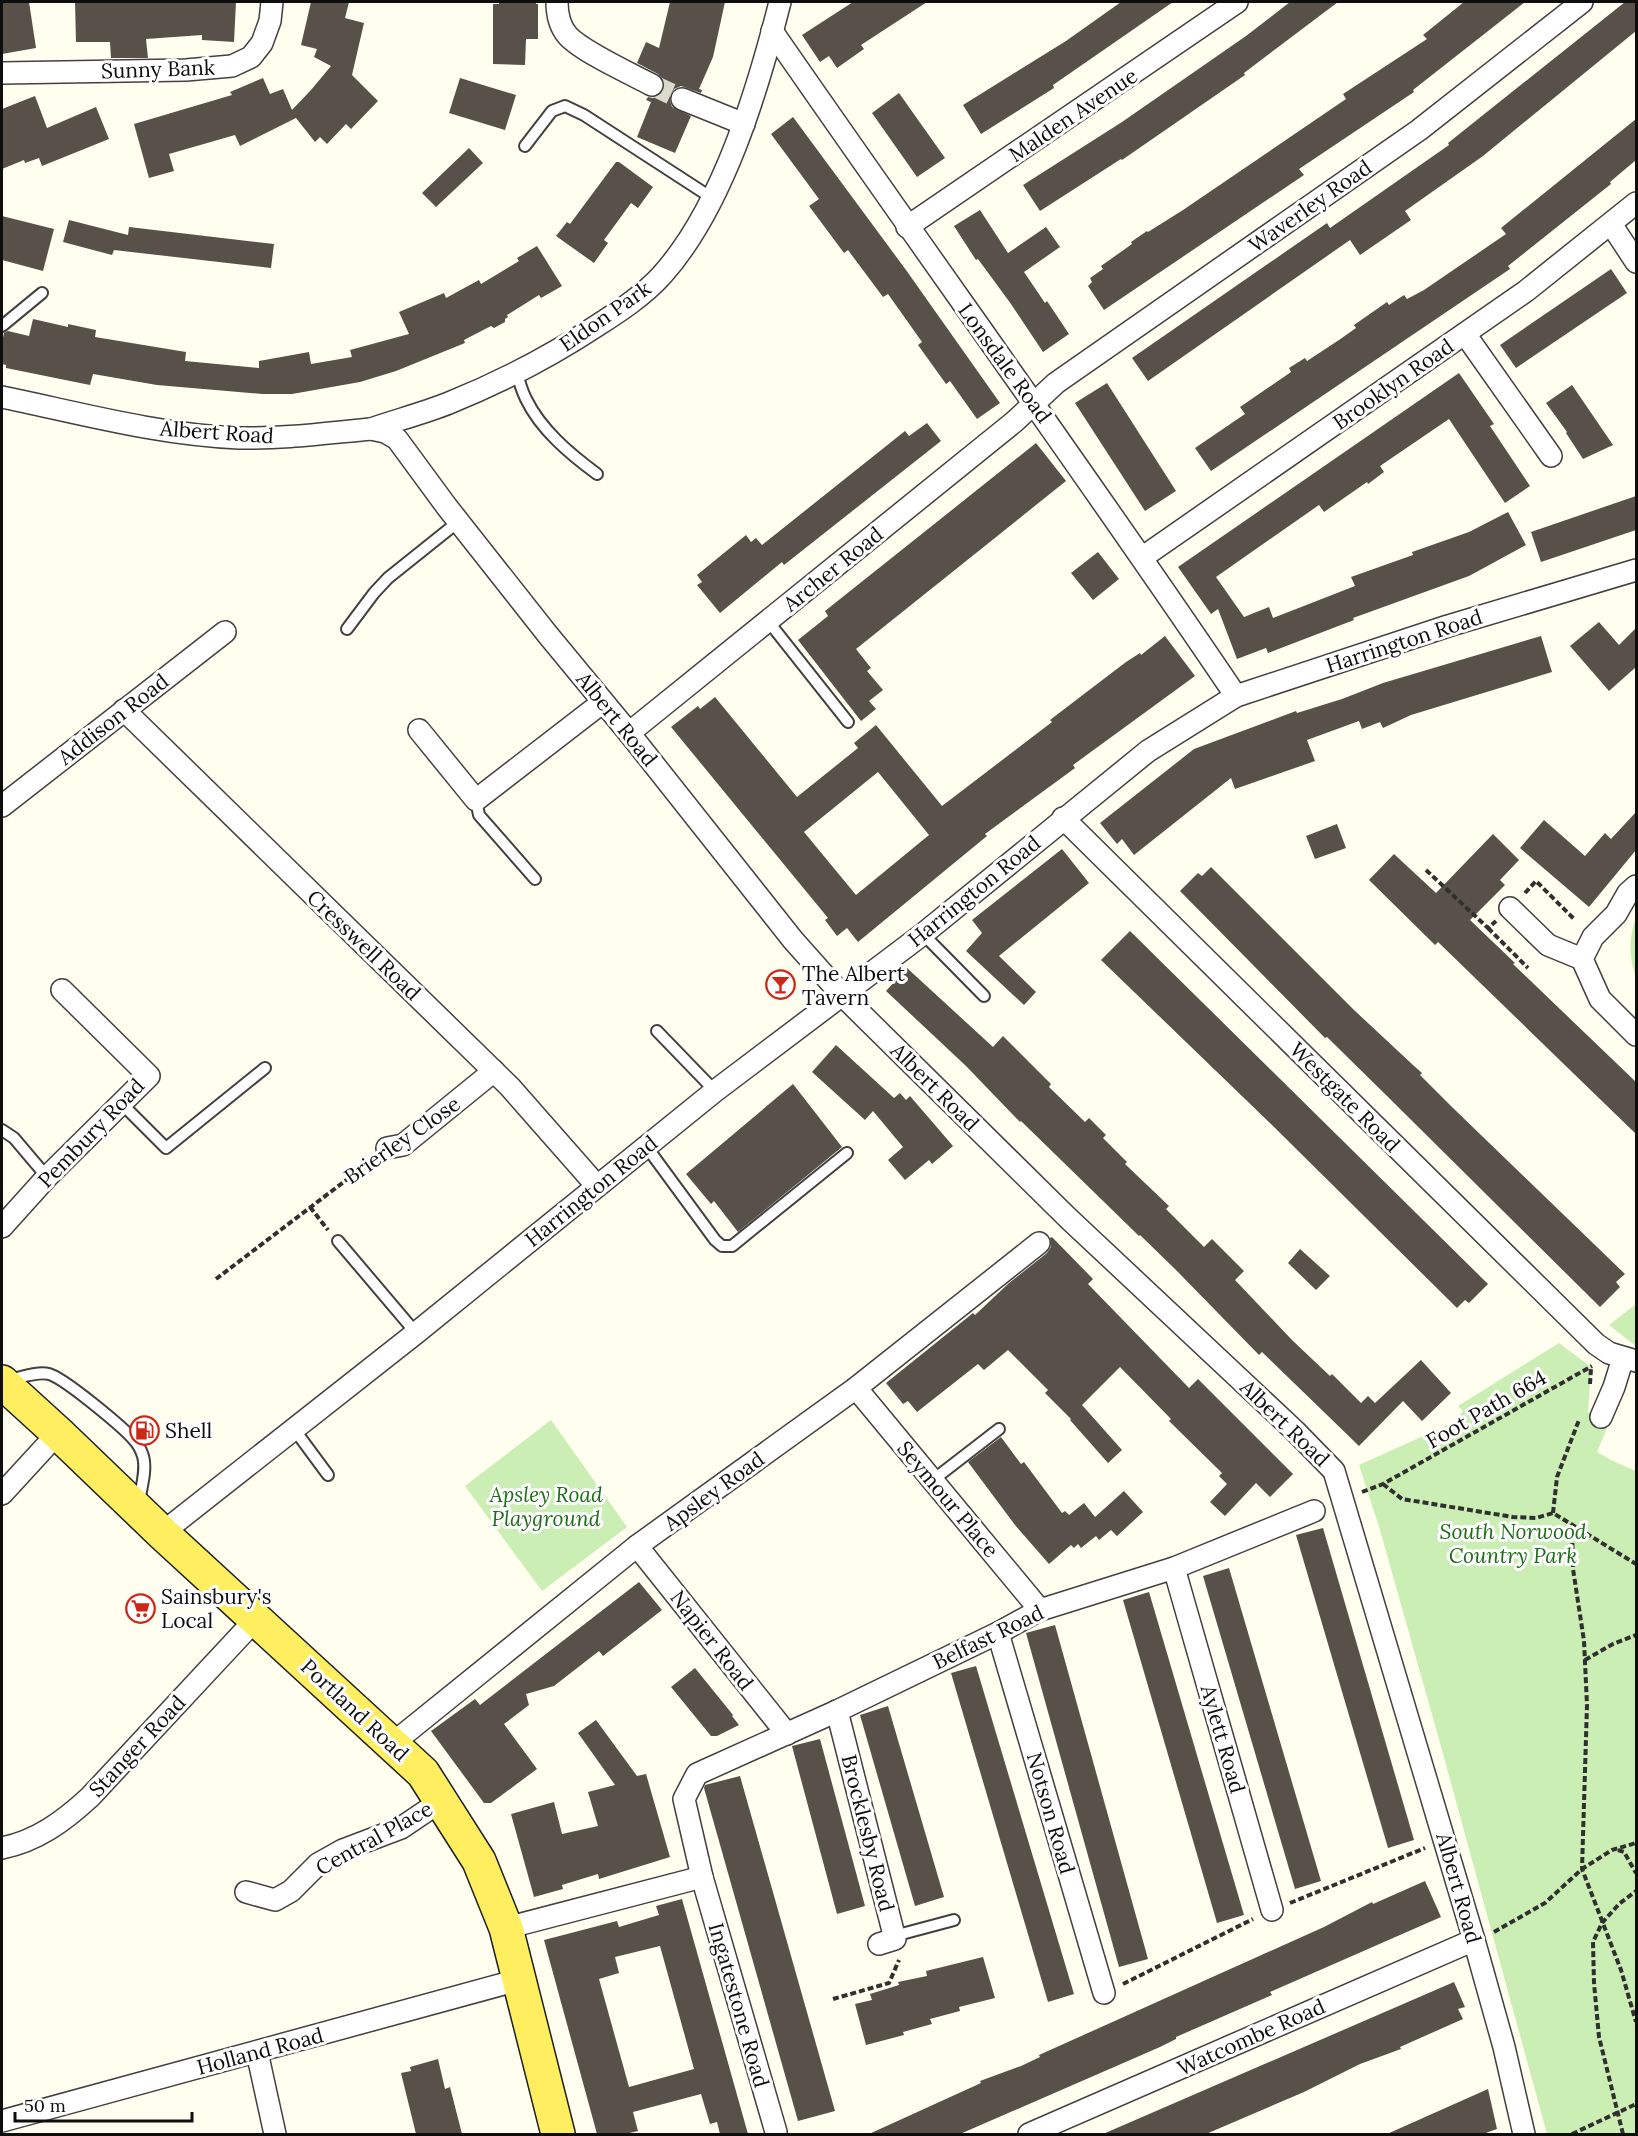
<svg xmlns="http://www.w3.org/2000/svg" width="1638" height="2136" viewBox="0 0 1638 2136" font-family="Lora,serif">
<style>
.green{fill:#cbeeb4}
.building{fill:#585149;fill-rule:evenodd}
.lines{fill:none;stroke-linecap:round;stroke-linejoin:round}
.street-tunnel{stroke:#dbdacd;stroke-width:21;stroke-dasharray:21 10;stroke-linecap:butt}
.lane-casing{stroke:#414141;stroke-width:14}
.street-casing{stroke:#414141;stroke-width:24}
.primary-casing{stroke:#1f1f1f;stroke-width:36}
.path{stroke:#303030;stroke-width:4;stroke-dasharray:6 3;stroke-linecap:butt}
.lane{stroke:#fff;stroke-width:10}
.street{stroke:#fff;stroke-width:21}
.primary{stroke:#ffee5f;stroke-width:33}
.labels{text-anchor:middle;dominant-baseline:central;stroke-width:6;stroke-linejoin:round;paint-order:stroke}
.street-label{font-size:21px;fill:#0e0e0e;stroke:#fff}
.poi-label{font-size:21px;fill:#0e0e0e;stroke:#fff;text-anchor:start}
.park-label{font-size:21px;font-style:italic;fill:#1e6d17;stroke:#fff}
</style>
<rect width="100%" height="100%" fill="#fffeef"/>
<g class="green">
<path d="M 1636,918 L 1636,978 C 1629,957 1628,939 1636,918 Z"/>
<polygon points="1636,1304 1636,1346 1609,1325"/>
<polygon points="1559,1343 1591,1367 1588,1412 1610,1421 1597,1452 1613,1461 1636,1471 1636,2134 1547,2134 1440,1743 1380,1530 1359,1465 1454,1422 1463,1411 1458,1406"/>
<polygon points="551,1420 627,1527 542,1591 465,1486"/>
</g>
<g class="building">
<polygon points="2,2 29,2 36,48 2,54"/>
<polygon points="75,2 236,2 234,42 202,40 202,35 146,39 148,58 111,58 110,42 76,42"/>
<polygon points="311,2 349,2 345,18 364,23 352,75 378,101 351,129 346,124 327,144 320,137 315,142 296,118 240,146 235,135 169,154 174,171 149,178 134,124 232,95 230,92 263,78 270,94 283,89 292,110 311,90 331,66 314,57 317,49 301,45"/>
<polygon points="499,2 536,2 536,4 538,4 538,39 526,39 525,65 493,64 493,4 499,4"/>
<polygon points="670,2 725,2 713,57 699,89 702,90 701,93 681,86 674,89 670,95 670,101 672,107 691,116 675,153 637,137 651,102 646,100 648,97 653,98 659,95 665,85 663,79 658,74 637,63 646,42 659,48"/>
<polygon points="853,2 927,2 861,45 864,49 837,68 829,56 820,62 802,35"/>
<polygon points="1121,2 1173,2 1053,85 1054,88 981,134 963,105 1066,41"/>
<polygon points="1290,2 1338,2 1244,73 1245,75 1122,160 1121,159 1040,211 1023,185 1122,122 1246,36"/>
<polygon points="1464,2 1525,2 1413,90 1414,92 1299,169 1304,175 1104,310 1088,286 1092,282 1090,278 1103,269 1101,266 1132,244 1131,242 1147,231 1148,232 1183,210 1346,99 1343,94 1427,39 1423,35"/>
<polygon points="1625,2 1636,2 1636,31 1483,156 1405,211 1411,220 1360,255 1350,240 1148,381 1132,358 1327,223 1330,228 1449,145 1448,143"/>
<polygon points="460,78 516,95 505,130 449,113"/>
<polygon points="899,93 945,158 917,177 872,113"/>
<polygon points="35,96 47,128 96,107 109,139 42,166 39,158 25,163 24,160 2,169 2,109"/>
<polygon points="793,117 906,270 1000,403 977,419 950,381 946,384 918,345 922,342 888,294 883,297 848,250 844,253 809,206 819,199 771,134"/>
<polygon points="1636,119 1636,160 1610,182 1611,184 1508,266 1510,269 1211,471 1195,448 1245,414 1240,407 1291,372 1289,368 1305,358 1307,361 1339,340 1356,328 1354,325 1387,302 1389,305 1404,295 1407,299 1424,290 1506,234 1501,228"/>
<polygon points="469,148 483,163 436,207 422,193"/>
<polygon points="616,162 619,162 653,187 638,208 631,203 604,240 608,243 594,263 556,236 567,222 570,224"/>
<polygon points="980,210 1008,253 1046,227 1060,247 1024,272 1045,303 1047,301 1069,334 1043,352 1011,304 978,259 976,260 954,226"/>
<polygon points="2,216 54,229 43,271 2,260"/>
<polygon points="69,220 128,235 129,227 274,244 271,268 114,250 112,255 63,242"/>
<polygon points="537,246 562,286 541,298 539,295 507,315 508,317 505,319 505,322 494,328 491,326 464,340 465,343 396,371 360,382 292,394 262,394 157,385 93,374 90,385 6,368 6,365 2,364 2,342 4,333 8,331 29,336 33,319 68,327 68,324 96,330 95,337 186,352 185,361 259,368 259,361 309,352 311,364 352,357 350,350 409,334 399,312 444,293 446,298 479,280 481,284 519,261 517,258"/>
<polygon points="1611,269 1627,293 1516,368 1500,345"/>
<polygon points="1459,373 1494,424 1490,426 1530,486 1505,503 1449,419 1380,466 1384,472 1368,484 1367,482 1324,512 1319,505 1216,577 1244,617 1269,607 1273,618 1355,586 1351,577 1413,555 1412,552 1469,532 1508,512 1526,545 1469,576 1353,618 1354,620 1268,653 1266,648 1237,659 1218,609 1211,614 1178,567"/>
<polygon points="1107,383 1176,491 1145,511 1075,403"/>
<polygon points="1572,385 1613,445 1583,459 1566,433 1567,432 1546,403"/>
<polygon points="927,423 941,441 784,565 782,562 720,613 697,585 702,582 697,575 746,535 751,542 756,538 762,545 905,431 909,436"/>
<polygon points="1036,443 1066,481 856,649 871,668 867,671 883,690 869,701 876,709 861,721 798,640 828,616 825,611"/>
<polygon points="1636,496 1636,530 1541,562 1531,532"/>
<polygon points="1098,552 1119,579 1093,600 1071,573"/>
<polygon points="1599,622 1619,645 1636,628 1636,667 1609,691 1570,646"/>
<path d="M 1165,636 L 1195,676 L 1073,765 L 1075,768 L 985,834 L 987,836 L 858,942 L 847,928 L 837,936 L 825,920 L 828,918 L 671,727 L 698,706 L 700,709 L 715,697 L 797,797 L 858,748 L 854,743 L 876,725 L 942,806 L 1052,722 L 1050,720 L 1084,694 L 1126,662 L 1140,653 L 1141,655 ZM 878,772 L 929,835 L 856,895 L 804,832 Z"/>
<polygon points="1541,636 1552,672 1411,715 1383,728 1380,722 1362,729 1359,721 1307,740 1315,761 1235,789 1231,778 1134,855 1122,839 1117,844 1100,823 1194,749 1296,711 1297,713 1342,699 1383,683"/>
<polygon points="1636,812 1636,850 1589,907 1520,848 1544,820 1585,856 1605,833 1611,839"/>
<polygon points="1337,824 1346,848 1315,859 1306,836"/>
<polygon points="1493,834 1519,860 1500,880 1505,885 1470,920 1515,963 1513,964 1636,1082 1636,1134 1438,942 1435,945 1369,880 1394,854 1436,893"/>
<polygon points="1062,849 1089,883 999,956 1036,992 1024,1005 966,951 982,933 972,920"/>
<polygon points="1211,867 1354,1010 1413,1065 1422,1073 1420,1075 1453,1108 1625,1274 1616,1282 1620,1287 1600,1307 1385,1094 1327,1037 1325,1038 1180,891 1198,873 1202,876"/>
<polygon points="1130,931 1488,1284 1469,1303 1465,1300 1457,1308 1272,1125 1101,960"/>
<polygon points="907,968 993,1047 1003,1036 1051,1084 1049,1087 1085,1122 1089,1118 1106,1135 1103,1138 1127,1162 1125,1164 1169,1206 1166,1209 1204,1247 1212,1239 1244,1271 1235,1280 1292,1340 1330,1376 1332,1374 1361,1403 1368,1396 1375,1403 1421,1360 1451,1393 1422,1421 1403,1401 1359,1446 1262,1352 1259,1355 1177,1271 1140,1235 1139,1236 1021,1121 1020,1122 966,1066 886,991"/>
<polygon points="836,1045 894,1098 900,1093 906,1100 910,1096 953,1146 932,1164 929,1160 905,1180 888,1160 903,1147 873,1111 865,1120 812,1072"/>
<polygon points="793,1084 842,1147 738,1232 714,1201 711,1204 686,1174"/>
<polygon points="1052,1237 1093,1279 1088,1284 1189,1388 1198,1379 1293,1474 1270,1497 1256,1483 1225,1516 1210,1502 1227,1484 1219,1476 1222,1473 1169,1421 1171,1419 1120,1367 1082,1405 1122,1450 1108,1463 1070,1420 1071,1419 1045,1393 1048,1390 1008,1350 984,1370 978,1364 917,1412 908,1401 903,1404 886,1383 973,1313 975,1315 1009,1283 1047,1253 1051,1247 1050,1238"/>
<polygon points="1300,1249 1330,1276 1316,1290 1288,1263"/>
<polygon points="1001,1437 1021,1464 1024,1462 1062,1513 1065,1511 1069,1515 1084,1503 1095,1517 1124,1491 1143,1512 1117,1536 1111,1530 1099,1540 1096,1536 1081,1548 1078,1544 1074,1548 1071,1545 1049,1564 1015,1525 968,1462"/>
<polygon points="1323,1528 1414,1840 1388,1848 1296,1535"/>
<polygon points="1229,1568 1321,1881 1295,1889 1203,1576"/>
<polygon points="639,1582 662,1610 603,1656 599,1651 554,1686 526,1694 529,1705 504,1724 537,1769 491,1803 484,1803 431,1731 475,1699 480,1705"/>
<polygon points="1149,1592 1244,1915 1217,1923 1123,1600"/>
<polygon points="1055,1625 1148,1959 1119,1967 1026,1633"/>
<polygon points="976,1666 1074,1994 1048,2002 951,1673"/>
<polygon points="695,1668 733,1715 732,1716 739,1725 717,1736 711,1736 671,1687"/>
<polygon points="888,1706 944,1897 915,1906 860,1715"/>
<polygon points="596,1720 637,1776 646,1774 670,1857 599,1879 598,1874 562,1885 563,1889 534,1897 511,1814 554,1802 562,1834 598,1826 588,1792 615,1785 578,1733"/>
<polygon points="820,1739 865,1906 837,1914 792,1746"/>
<polygon points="740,1776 835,2111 798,2121 704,1788 705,1785"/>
<polygon points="1425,1881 1441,1917 1270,1992 1272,1995 1176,2037 1176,2039 1160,2047 960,2134 869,2134 981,2083 980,2081 1021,2066 1040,2057 1039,2055 1324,1927 1372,1902 1373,1904"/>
<path d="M 682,1899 L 748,2134 L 720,2134 L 717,2122 L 710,2124 L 701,2094 L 633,2112 L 638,2131 L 625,2134 L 597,2134 L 544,1940 L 617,1921 L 619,1927 L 659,1915 L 656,1906 ZM 660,1946 L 694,2069 L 629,2087 L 599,1979 L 619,1973 L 615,1957 Z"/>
<polygon points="983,1957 995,1998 959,2007 960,2011 930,2019 932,2024 903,2032 904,2035 866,2045 855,2004 872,2000 870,1994 899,1985 898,1982 927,1976 926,1971"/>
<polygon points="1454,1982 1465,2007 1458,2009 1463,2019 1400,2047 1401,2049 1360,2064 1304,2092 1206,2134 1103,2134"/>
<polygon points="438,2059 445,2089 450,2087 462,2134 416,2134 401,2073 411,2071 410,2067"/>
<polygon points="1488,2089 1497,2129 1483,2134 1387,2134"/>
</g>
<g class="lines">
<polyline class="street-tunnel" points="652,85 682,99"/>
<defs>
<g id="lane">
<polyline points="525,146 552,111 565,106 584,115 712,198"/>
<polyline points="2,326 42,293"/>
<path d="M 517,372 C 519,381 522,391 526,399 C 541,430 570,454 597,474"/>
<polyline points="768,621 848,722"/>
<polyline points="347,629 374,593 388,578 458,522"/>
<polyline points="476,800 479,815 535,879"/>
<polyline points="923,934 984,996"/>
<polyline points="657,1031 715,1091"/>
<polyline points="122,1104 166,1148 265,1068"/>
<polyline points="2,1130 14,1138 47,1177"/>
<polyline points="646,1146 715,1240 722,1246 732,1246 847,1153"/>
<polyline points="338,1241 416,1333"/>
<path d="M 8,1380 C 20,1378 37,1371 49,1374 C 64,1378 123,1427 134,1440 C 138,1444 141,1450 143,1456 C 147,1470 141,1488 139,1502"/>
<polyline points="294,1429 328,1475"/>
<polyline points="933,1480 999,1429"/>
<polyline points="894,1936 954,1920"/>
</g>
<g id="street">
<path d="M 557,2 C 557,14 560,27 568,36 C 583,52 631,74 652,85"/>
<path d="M 772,31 C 926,254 1085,472 1236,696"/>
<polyline points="2,73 186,70 232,66 251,57 262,43 270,21 272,2"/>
<polyline points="682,99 744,124"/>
<polyline points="1611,224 1636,262"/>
<polyline points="907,227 1237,2"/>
<polyline points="1465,334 1551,456"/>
<path d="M 2,397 C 79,413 159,435 239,438 C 283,439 327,433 371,429 L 385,432 L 397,439 L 447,507 L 548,635 L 629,733 L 793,940 L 842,995 L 1068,1218 L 1295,1431 L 1334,1471 L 1474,1940 L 1504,2047 L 1524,2134"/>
<path d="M 371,429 C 397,420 424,413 449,403 C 501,382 551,356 598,325 C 620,311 644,295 662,275 C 723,207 758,89 780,2"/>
<polyline points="1143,557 1526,291 1636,203"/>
<polyline points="124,710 510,1087 597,1186"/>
<polyline points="419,730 476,800 603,702"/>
<polyline points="629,733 1014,422 1056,383 1419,130 1582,2"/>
<polyline points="2,806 225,632"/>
<polyline points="1063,818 1596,1344 1609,1353 1636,1361"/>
<polyline points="1636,886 1628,893 1616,914 1593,937 1582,959 1600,999 1636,1035"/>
<polyline points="1510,908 1548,945 1582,959"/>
<polyline points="387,1148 403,1145 494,1071"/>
<polyline points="2,1227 47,1177 149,1076 62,990"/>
<polyline points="856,1388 1040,1610"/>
<polyline points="1601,1417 1614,1387 1623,1358"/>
<polyline points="2,1494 58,1433"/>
<polyline points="162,1533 416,1333 715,1091 923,934 1148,751 1236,696 1448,626 1636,570"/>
<polyline points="637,1546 787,1734"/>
<polyline points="1174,1568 1272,1910"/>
<polyline points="998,1633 1104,1993"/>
<polyline points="837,1711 895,1939 879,1944"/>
<polyline points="392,1744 637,1546 856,1388 1039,1243"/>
<path d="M 2,1848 C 37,1841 64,1821 90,1797 L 256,1619"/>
<polyline points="246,1892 275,1900 291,1891 318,1864 343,1850 401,1828 441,1801"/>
<polyline points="506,1928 702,1877"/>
<polyline points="257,2052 275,2134"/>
<polyline points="2,2121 518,1980"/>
<polyline points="776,2132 702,1877 684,1799 697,1774 837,1711 998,1633 1040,1610 1174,1568 1314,1511"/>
<polyline points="1029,2134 1474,1940"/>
</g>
<polyline id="primary" points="2,1382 58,1433 162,1533 423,1773 479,1861 506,1928 558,2134"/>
</defs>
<use href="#lane" class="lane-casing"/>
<use href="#street" class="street-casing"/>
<use href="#primary" class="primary-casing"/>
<g class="path">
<polyline points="1426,870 1488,928 1496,921"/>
<polyline points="1525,893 1536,881 1574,919"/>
<polyline points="1488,928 1528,968"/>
<polyline points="310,1207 328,1230"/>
<polyline points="216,1279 370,1162"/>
<polyline points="1590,1384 1591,1368"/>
<polyline points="1383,1484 1402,1499 1513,1517 1536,1518 1553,1513 1636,1564"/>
<polyline points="1362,1492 1383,1484 1592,1366"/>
<polyline points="1553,1513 1557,1477 1579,1420"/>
<polyline points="1572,1525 1573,1569 1584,1641 1587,1705 1582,1869 1621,1970 1636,2022"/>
<polyline points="1585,1660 1613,1644 1636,1635"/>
<polyline points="1618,1850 1624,1852 1636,1873"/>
<polyline points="1290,1903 1425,1848"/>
<polyline points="1494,1932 1545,1903 1582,1869 1612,1850 1636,1843"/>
<polyline points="1123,1984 1253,1919"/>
<polyline points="833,1999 889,1983 899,1960"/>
<polyline points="1572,2134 1636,2104"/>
<polyline points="1623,2134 1599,2037 1594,1983 1593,1942 1602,1923 1619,1904 1636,1891"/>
</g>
<use href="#lane" class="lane"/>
<use href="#street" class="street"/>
<use href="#primary" class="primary"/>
</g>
<defs>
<symbol id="bar-ring" viewBox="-11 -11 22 22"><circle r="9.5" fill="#fff" stroke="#cd2718" stroke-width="1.5"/><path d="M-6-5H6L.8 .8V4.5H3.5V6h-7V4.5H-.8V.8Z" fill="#cd2718"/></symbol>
<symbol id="fuel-ring" viewBox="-11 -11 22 22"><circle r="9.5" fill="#fff" stroke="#cd2718" stroke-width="1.5"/><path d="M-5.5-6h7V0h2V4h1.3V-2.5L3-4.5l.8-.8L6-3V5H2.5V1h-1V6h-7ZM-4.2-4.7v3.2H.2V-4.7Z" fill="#cd2718"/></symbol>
<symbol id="supermarket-ring" viewBox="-11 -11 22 22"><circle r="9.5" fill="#fff" stroke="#cd2718" stroke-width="1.5"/><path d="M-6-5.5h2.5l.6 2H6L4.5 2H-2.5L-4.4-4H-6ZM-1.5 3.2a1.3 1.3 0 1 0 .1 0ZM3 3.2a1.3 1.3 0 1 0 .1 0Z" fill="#cd2718"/></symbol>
</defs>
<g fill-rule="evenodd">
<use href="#bar-ring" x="764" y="968" width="33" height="33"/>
<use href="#fuel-ring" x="128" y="1414" width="33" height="33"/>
<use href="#supermarket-ring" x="124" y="1592" width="33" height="33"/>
</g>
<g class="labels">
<g class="street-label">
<text transform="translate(158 69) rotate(-2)">Sunny Bank</text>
<text transform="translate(1073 115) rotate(-34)">Malden Avenue</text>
<text transform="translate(1310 206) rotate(-35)">Waverley Road</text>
<text transform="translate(605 316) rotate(-35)">Eldon Park</text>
<text transform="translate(1005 363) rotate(54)">Lonsdale Road</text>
<text transform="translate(1393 384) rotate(-35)">Brooklyn Road</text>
<text transform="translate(217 432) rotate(4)">Albert Road</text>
<text transform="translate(833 569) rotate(-39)">Archer Road</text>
<text transform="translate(1404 641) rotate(-18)">Harrington Road</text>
<text transform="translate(113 719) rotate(-38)">Addison Road</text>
<text transform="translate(617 719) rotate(51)">Albert Road</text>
<text transform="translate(974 891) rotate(-39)">Harrington Road</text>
<text transform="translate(364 945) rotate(44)">Cresswell Road</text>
<text transform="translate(935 1087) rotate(45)">Albert Road</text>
<text transform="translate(1345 1097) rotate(45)">Westgate Road</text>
<text transform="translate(91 1133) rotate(-46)">Pembury Road</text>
<text transform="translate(402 1140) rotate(-35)">Brierley Close</text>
<text transform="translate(591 1191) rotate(-39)">Harrington Road</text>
<text transform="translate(1486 1409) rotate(-30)">Foot Path 664</text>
<text transform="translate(1285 1423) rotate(44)">Albert Road</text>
<text transform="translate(714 1491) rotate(-36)">Apsley Road</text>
<text transform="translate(948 1499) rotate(50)">Seymour Place</text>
<text transform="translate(988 1637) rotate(-26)">Belfast Road</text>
<text transform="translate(712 1640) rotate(52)">Napier Road</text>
<text transform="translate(355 1710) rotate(43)">Portland Road</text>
<text transform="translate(1223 1739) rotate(74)">Aylett Road</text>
<text transform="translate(137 1746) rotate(-47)">Stanger Road</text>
<text transform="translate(1051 1813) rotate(74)">Notson Road</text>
<text transform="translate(868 1833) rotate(76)">Brocklesby Road</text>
<text transform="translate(374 1838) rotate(-29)">Central Place</text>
<text transform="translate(1459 1888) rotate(74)">Albert Road</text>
<text transform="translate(739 2005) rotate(74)">Ingatestone Road</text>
<text transform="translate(1251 2037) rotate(-24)">Watcombe Road</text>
<text transform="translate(260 2051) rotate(-15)">Holland Road</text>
</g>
<g class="poi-label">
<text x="802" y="973">The Albert<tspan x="802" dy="24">Tavern</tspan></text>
<text x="165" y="1430">Shell</text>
<text x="161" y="1596">Sainsbury's<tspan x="161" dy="24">Local</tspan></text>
</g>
<g class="park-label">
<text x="546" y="1494">Apsley Road<tspan x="546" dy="24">Playground</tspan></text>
<text x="1513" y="1531">South Norwood<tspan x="1513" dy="24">Country Park</tspan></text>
</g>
</g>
<rect width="1638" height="2136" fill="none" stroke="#0e0e0e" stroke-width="6"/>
<path d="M15 2112v9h177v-9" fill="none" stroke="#0e0e0e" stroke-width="3"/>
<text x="24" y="2112" font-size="18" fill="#0e0e0e" stroke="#ffffff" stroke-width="4.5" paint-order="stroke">50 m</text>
</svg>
